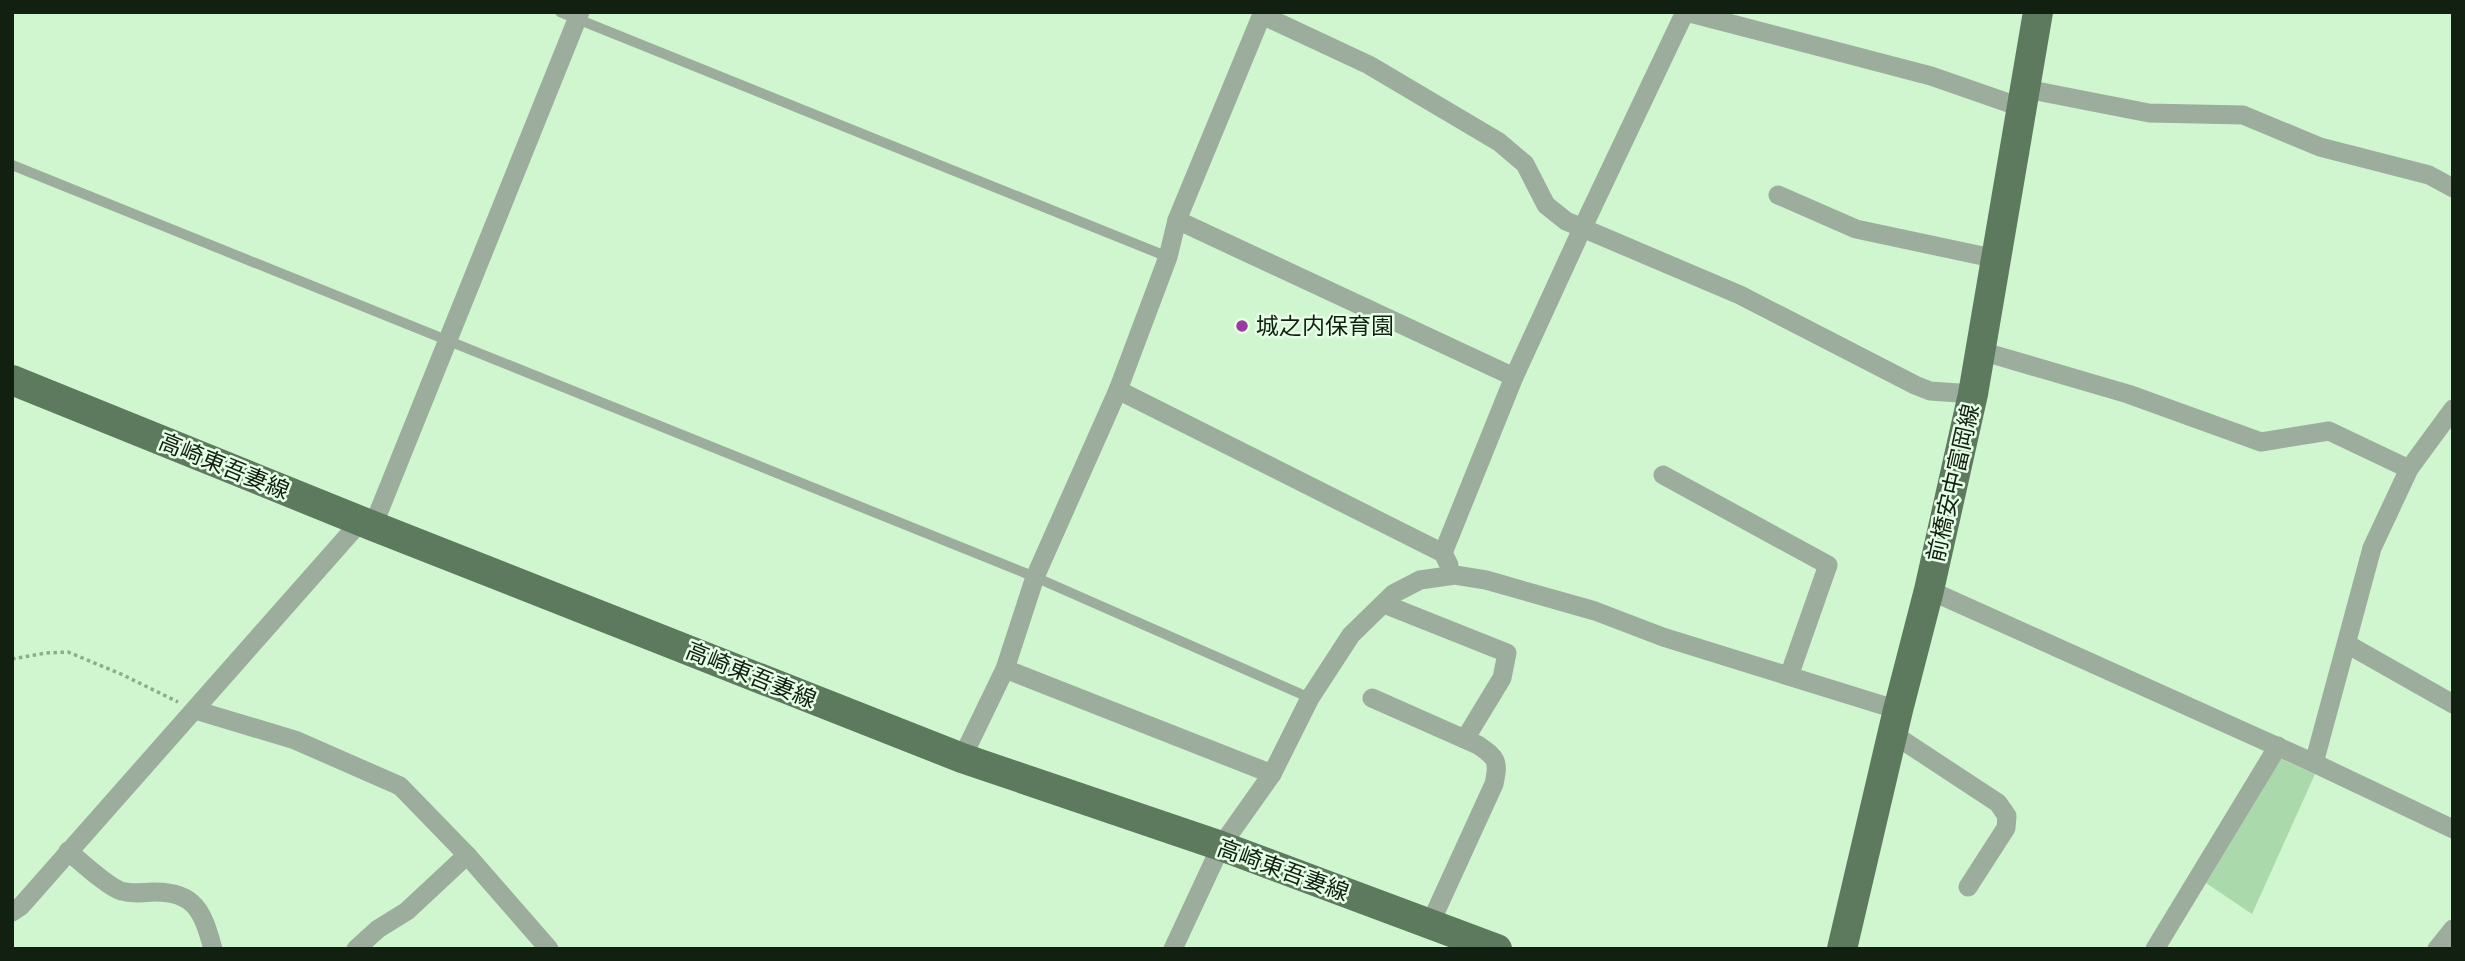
<svg xmlns="http://www.w3.org/2000/svg" width="2465" height="961" viewBox="0 0 2465 961" font-family="Arial,'Noto Sans JP',sans-serif">
<style>
.green{fill:#aad9ab}
.lines{fill:none;stroke-linecap:round;stroke-linejoin:round}
.path{stroke:#8dab8d;stroke-width:3.5;stroke-dasharray:3.5 3.5;stroke-linecap:butt}
.service{stroke:#9dad9d;stroke-width:10}
.minor{stroke:#9dad9d;stroke-width:19}
.primary{stroke:#5d7a5e;stroke-width:30}
.poi-dot{fill:#9b3aa1;stroke:#e7fee7;stroke-width:2.5}
.labels{text-anchor:middle;dominant-baseline:central;stroke-width:5;stroke-linejoin:round;paint-order:stroke}
.poi-label{font-size:23px;fill:#122012;stroke:#e7fee7;text-anchor:start}
.street-label{font-size:23px;fill:#122012;stroke:#e7fee7}
</style>
<rect width="100%" height="100%" fill="#cff6cf"/>
<polygon class="green" points="2281,759 2315,774 2252,914 2206,883"/>
<g class="lines">
<polyline class="path" points="12,659 46,653 68,652 121,674 178,702"/>
<g class="service">
<polyline points="560,12 1168,257"/>
<polyline points="12,165 1035,577 1310,698"/>
</g>
<g class="minor">
<polyline points="1686,12 1931,76 2023,108"/>
<polyline points="1262,15 1369,65 1499,142 1525,164 1546,205 1566,221 1740,295 1915,385 1930,391 1973,394"/>
<polyline points="2026,89 2149,113 2243,115 2320,147 2429,175 2453,188"/>
<polyline points="1778,195 1856,229 1997,259"/>
<polyline points="1177,220 1514,377"/>
<polyline points="1981,351 2128,394 2261,442 2329,431 2409,469"/>
<polyline points="1118,390 1443,553 1449,565"/>
<polyline points="1663,475 1828,565 1789,676"/>
<polyline points="373,526 580,12"/>
<polyline points="1443,553 1514,377 1582,229 1685,12"/>
<polyline points="1929,590 2314,763 2453,829"/>
<polyline points="1384,604 1507,653 1502,678 1465,739"/>
<polyline points="2347,644 2453,704"/>
<polyline points="1005,669 1272,774"/>
<path d="M 1372,698 L 1478,745 C 1497,758 1499,761 1494,784 L 1430,924"/>
<polyline points="195,710 295,740 400,786 467,855 549,949"/>
<polyline points="1893,734 1998,803 2007,816 2006,828 1968,887"/>
<polyline points="962,758 1005,669 1035,577 1118,390 1168,257 1177,220 1263,12"/>
<polyline points="2314,763 2372,548 2409,469 2453,409"/>
<path d="M 68,851 C 80,861 108,887 121,891 C 131,894 142,893 153,892 C 196,891 203,913 213,949"/>
<polyline points="12,912 21,906 361,521"/>
<polyline points="356,949 378,929 407,911 467,855"/>
<polyline points="1173,949 1221,846 1272,774 1310,698 1351,635 1393,594 1420,580 1455,575 1486,580 1595,611 1663,637 1898,710"/>
<polyline points="2155,949 2278,746"/>
<polyline points="2437,949 2453,929"/>
</g>
<g class="primary">
<polyline points="12,380 373,526 962,758 1221,846 1497,949"/>
<polyline points="1842,949 1898,710 1929,590 1973,394 2038,12"/>
</g>
</g>
<circle class="poi-dot" cx="1242" cy="326" r="7"/>
<g class="labels">
<g class="poi-label">
<text x="1256" y="326">城之内保育園</text>
</g>
<g class="street-label">
<text transform="translate(224 466) rotate(22)">高崎東吾妻線</text>
<text transform="translate(1953 483) rotate(-77)">前橋安中富岡線</text>
<text transform="translate(751 675) rotate(22)">高崎東吾妻線</text>
<text transform="translate(1283 870) rotate(20)">高崎東吾妻線</text>
</g>
</g>
<rect width="2465" height="961" fill="none" stroke="#122012" stroke-width="28"/>
</svg>
